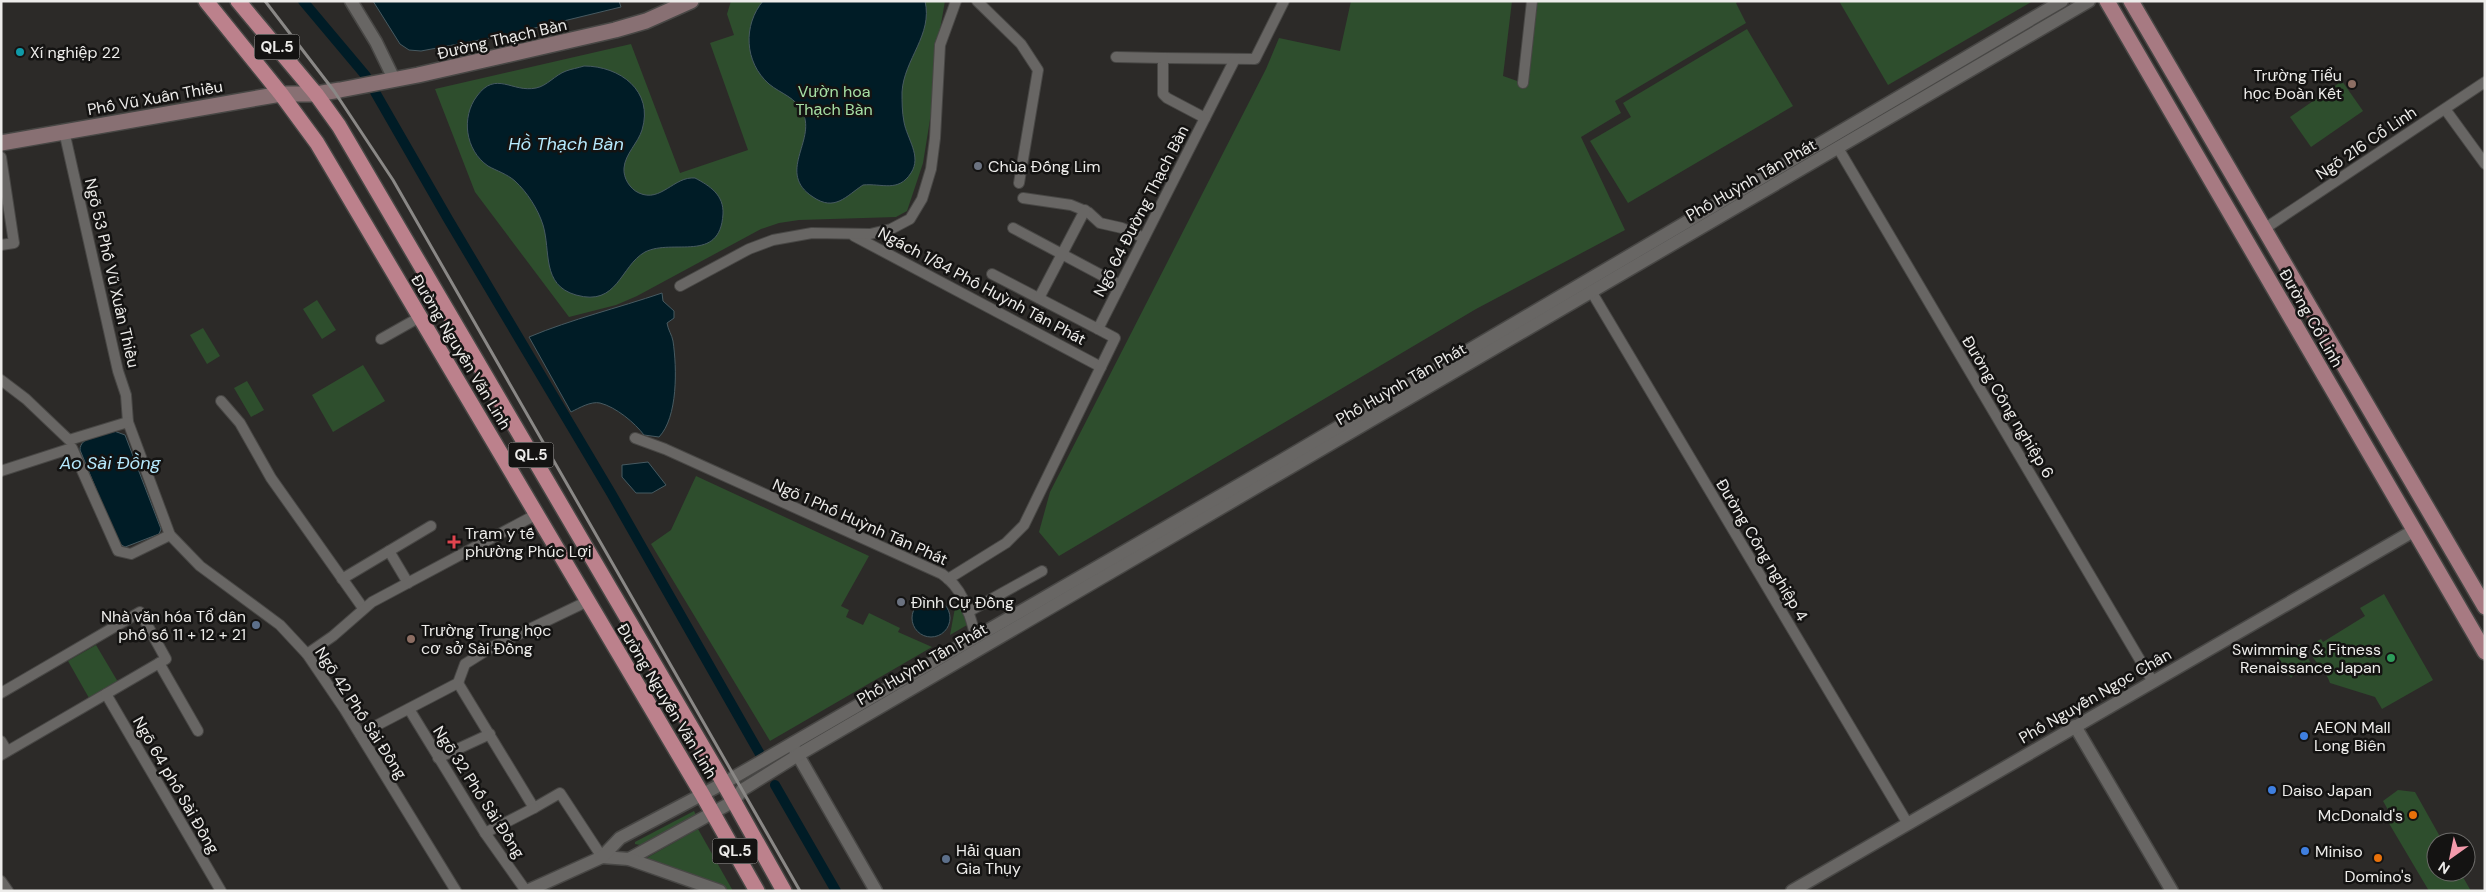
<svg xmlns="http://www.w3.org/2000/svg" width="2486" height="892" viewBox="0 0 2486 892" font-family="'DM Sans',sans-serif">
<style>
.green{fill:#2e4e2d}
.water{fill:#001c26;stroke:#475a61}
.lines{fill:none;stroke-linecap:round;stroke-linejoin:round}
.canal{stroke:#001c26;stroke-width:10}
.minor-casing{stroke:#484745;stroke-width:12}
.tertiary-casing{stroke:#484745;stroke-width:15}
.secondary-casing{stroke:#484745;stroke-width:18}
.primary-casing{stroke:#484745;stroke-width:18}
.trunk-casing{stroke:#484745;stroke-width:18}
.minor{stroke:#686664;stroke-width:10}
.tertiary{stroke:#686664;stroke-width:12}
.secondary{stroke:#887073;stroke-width:15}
.primary{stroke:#a77a82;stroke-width:15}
.trunk{stroke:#bc818c;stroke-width:15}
.rail{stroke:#8a8886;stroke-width:3}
.culture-dot{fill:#0f9aa8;stroke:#141312;stroke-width:2}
.education-dot{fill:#8d6e63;stroke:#141312;stroke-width:2}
.worship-dot{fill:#6b7280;stroke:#141312;stroke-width:2}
.health-dot{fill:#e0444e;stroke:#141312;stroke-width:2}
.service-dot{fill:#5c6f8a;stroke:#141312;stroke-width:2}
.leisure-dot{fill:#2e9e5b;stroke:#141312;stroke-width:2}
.shop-dot{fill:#3f7fe0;stroke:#141312;stroke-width:2}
.food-dot{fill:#e8710a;stroke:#141312;stroke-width:2}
.labels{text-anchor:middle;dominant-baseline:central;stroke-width:5;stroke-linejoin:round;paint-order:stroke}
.shield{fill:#141312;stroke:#acaba9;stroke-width:1}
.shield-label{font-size:15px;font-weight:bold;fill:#edecea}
.street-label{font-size:16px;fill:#edecea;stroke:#141312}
.poi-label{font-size:16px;fill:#edecea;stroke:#141312;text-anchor:start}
.park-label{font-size:16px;fill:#a7e0a5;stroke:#141312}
.water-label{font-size:18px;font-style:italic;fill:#b6eafe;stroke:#141312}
</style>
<rect width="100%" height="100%" fill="#2c2a28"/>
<g class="green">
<polygon points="731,1 945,1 935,58 933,101 923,163 907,211 896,217 799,220 779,223 761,229 637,296 616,305 569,317 475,192 435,89 631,44 680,173 748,150 710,43 734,35 727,14"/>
<polygon points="1351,1 1512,1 1503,76 1523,83 1532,1 1738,1 1736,3 1746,23 1615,101 1621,113 1581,137 1625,230 1476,309 1059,556 1039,532 1050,492 1266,69 1279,38 1340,51"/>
<polygon points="1839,1 2033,1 1888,85"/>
<polygon points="1747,29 1793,106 1628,203 1590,141 1631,117 1623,103"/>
<polygon points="2342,81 2363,111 2311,147 2290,117"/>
<polygon points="317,300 336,330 322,339 303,309"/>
<polygon points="203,328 220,356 207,364 190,335"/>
<polygon points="363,365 385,401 333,432 312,395"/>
<polygon points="247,381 264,410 251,417 234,388"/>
<polygon points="696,476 869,556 841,606 849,610 846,617 863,625 869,613 900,628 898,632 932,647 770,741 651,544 671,530"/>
<path d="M 2384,594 L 2433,680 L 2382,709 L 2375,697 L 2330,683 C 2326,671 2317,665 2311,654 L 2318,650 L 2314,643 L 2321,639 L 2323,642 L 2365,616 L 2360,608 Z"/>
<polygon points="957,597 967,625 950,635"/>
<polygon points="2300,644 2312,665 2299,668 2291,678 2278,657"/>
<polygon points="96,645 118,682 89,698 68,661"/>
<polygon points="2398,790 2415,792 2443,842 2436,842 2436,872 2460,872 2471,891 2429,891 2387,820 2392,817 2383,801"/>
<polygon points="694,811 696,815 640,845 635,844 635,842"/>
<polygon points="698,829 733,891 725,891 643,860"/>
</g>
<g class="water">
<polygon points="373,1 619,1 621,7 506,35 421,51 409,50 400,44"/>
<path d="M 763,1 L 925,1 C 933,35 904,59 902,92 C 902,102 902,112 904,122 C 907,139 922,156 911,173 C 898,193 882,183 863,185 C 846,196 835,212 813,197 C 776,173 816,141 803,113 C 796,97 781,94 769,84 C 744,62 743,25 763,1 Z"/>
<path d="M 584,66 C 620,66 654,91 642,130 C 638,143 625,154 624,168 C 623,178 630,189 639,193 C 661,203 674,176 695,178 C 710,186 724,195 723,214 C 720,264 673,238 645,252 C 620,266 618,307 576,295 C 541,285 551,251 543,225 C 538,209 527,192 515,181 C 507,174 497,171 488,166 C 465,150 461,117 477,96 C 496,70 512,93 536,88 C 547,86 555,75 566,71 C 571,69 578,68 584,66 Z"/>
<path d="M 662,293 L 663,301 L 674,311 L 674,318 L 667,323 C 668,330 672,335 673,341 C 677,368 678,417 659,437 L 644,435 C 635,423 616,407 600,403 C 591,401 579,408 571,412 L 529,337 C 572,319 618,308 662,293 Z"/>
<path d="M 114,431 L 125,435 L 161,529 L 159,534 L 125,547 L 118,543 L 80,450 C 80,436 102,435 114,431 Z"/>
<polygon points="648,462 666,485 652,493 636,493 622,477 622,465"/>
<circle cx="931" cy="618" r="19"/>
</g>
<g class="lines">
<g class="canal">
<polyline points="303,1 366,76"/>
<polyline points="375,92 448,219 611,493 760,754"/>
<polyline points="775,785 836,891"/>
</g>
<defs>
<g id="minor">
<polyline points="977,1 1021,44 1038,70 1019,183"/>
<polyline points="1163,58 1255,59 1284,1"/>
<polyline points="1523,83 1532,1"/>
<polyline points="2445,109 2485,164"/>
<polyline points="1205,118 1235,59"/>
<polyline points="64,131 118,371 126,395 128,422 170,535 200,566 280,625 307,654 345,710 456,891"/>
<polyline points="1838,148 2153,682"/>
<polyline points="1,157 14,243 1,245"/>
<polyline points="1023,198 1071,205 1088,212 1100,223 1122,228 1144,238"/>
<polyline points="1013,228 1120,285"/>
<polyline points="2264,229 2485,82"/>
<polyline points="854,236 1101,367"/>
<polyline points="992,274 1098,329 1205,118 1167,98 1163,94 1163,58 1116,57"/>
<polyline points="680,286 749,249 773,240 812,233 870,234 891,229 910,219 922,199 931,169 935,138 940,45 956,1"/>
<polyline points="1591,291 1908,824"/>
<polyline points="1039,298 1085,210"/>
<polyline points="381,339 420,317"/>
<polyline points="1,380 26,399 69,440 128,422"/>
<polyline points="221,401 240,423 271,478 363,608"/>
<path d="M 635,438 L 665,449 L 942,574 C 964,589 969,613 976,637"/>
<polyline points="1,471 72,448 118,551 131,554 170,535"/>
<polyline points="389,551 408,583"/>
<polyline points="342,579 431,526"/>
<polyline points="948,579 1006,543 1024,525 1115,338 1098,329"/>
<polyline points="968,612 1042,571"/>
<polyline points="307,654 333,636 372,602 537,514"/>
<polyline points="159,663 198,731"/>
<polyline points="458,683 534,808 560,793 602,857"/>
<polyline points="1,693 140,612 166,659 1,755"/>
<polyline points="106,694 221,891"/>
<polyline points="409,709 485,833 526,891"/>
<polyline points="360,734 458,683 465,664 492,647 588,601"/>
<polyline points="1,741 7,751"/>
<polyline points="438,758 490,734"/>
<polyline points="485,833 534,808"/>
<polyline points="1,881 8,891"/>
</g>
<g id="tertiary">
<polyline points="351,1 376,42 394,79"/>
<polyline points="2075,726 2172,891"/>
<polyline points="795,750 876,891"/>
<polyline points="602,857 629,859 734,801 742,790 798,755 2089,1"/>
<polyline points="629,859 720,891"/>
<polyline points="527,891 602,857 620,838 724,783 1284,459 2062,1"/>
<polyline points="1792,891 2415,530"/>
</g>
<polyline id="secondary" points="1,143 281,94 316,94 340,90 418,75 615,30 646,21 691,1"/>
<g id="primary">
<polyline points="2107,1 2485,652"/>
<polyline points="2131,1 2485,607"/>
</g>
<g id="trunk">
<polyline points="206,1 281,94 317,143 702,794 757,891"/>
<polyline points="238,1 316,94 339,126 718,773 784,891"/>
</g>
</defs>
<use href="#minor" class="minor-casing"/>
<use href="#tertiary" class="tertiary-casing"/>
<use href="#secondary" class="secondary-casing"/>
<use href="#primary" class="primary-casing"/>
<use href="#trunk" class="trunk-casing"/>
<use href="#minor" class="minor"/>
<use href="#tertiary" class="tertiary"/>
<use href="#secondary" class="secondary"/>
<use href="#primary" class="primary"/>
<use href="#trunk" class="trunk"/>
<polyline class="rail" points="265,1 334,91 393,180 800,891"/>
</g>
<circle class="culture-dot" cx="20" cy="52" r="5"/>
<g class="education-dot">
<circle cx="2352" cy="84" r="5"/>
<circle cx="411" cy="639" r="5"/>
</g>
<g class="worship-dot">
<circle cx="978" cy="166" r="5"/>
<circle cx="901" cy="602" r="5"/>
</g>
<path class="health-dot" d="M451.5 534.5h5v5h5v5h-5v5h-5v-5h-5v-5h5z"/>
<g class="service-dot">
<circle cx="256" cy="625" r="5"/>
<circle cx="946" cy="859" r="5"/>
</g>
<circle class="leisure-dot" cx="2391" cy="658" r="5"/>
<g class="shop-dot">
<circle cx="2304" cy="736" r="5"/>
<circle cx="2272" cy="790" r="5"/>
<circle cx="2305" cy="851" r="5"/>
</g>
<g class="food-dot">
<circle cx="2413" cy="815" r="5"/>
<circle cx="2378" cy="858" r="5"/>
</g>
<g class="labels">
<g class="shield">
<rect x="254.5" y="34.5" width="45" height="25" rx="4"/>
<rect x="508.5" y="442.5" width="45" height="25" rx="4"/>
<rect x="712.5" y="838.5" width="45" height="25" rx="4"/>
</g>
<g class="shield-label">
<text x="277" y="47">QL.5</text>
<text x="531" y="455">QL.5</text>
<text x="735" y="851">QL.5</text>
</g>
<g class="street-label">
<text transform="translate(502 39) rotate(-13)">Đường Thạch Bàn</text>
<text transform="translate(155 98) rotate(-10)">Phố Vũ Xuân Thiều</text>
<text transform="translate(2366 143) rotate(-34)">Ngõ 216 Cổ Linh</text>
<text transform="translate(1751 180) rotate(-30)">Phố Huỳnh Tấn Phát</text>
<text transform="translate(1141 211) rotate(-63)">Ngõ 64 Đường Thạch Bàn</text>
<text transform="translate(112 273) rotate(77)">Ngõ 53 Phố Vũ Xuân Thiều</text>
<text transform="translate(982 286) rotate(28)">Ngách 1/84 Phố Huỳnh Tấn Phát</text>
<text transform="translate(2311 318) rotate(60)">Đường Cổ Linh</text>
<text transform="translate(461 352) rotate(59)">Đường Nguyễn Văn Linh</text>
<text transform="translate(1401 384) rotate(-30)">Phố Huỳnh Tấn Phát</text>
<text transform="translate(2008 407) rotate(59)">Đường Công nghiệp 6</text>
<text transform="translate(860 522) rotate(24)">Ngõ 1 Phố Huỳnh Tấn Phát</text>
<text transform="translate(1762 550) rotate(59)">Đường Công nghiệp 4</text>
<text transform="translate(922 664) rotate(-30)">Phố Huỳnh Tấn Phát</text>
<text transform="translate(2095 696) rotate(-30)">Phố Nguyễn Ngọc Chân</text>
<text transform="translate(667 701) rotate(59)">Đường Nguyễn Văn Linh</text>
<text transform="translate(361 713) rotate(57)">Ngõ 42 Phố Sài Đồng</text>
<text transform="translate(176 785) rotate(60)">Ngõ 64 phố Sài Đồng</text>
<text transform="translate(479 792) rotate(57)">Ngõ 32 Phố Sài Đồng</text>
</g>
<g class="poi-label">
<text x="30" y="52">Xí nghiệp 22</text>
<text x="2342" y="75" text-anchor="end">Trường Tiểu<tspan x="2342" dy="18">học Đoàn Kết</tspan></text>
<text x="988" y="166">Chùa Đống Lim</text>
<text x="465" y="533">Trạm y tế<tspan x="465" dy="18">phường Phúc Lợi</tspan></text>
<text x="911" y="602">Đình Cự Đồng</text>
<text x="246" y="616" text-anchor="end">Nhà văn hóa Tổ dân<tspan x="246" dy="18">phố số 11 + 12 + 21</tspan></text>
<text x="421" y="630">Trường Trung học<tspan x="421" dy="18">cơ sở Sài Đồng</tspan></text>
<text x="2381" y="649" text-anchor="end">Swimming &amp; Fitness<tspan x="2381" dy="18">Renaissance Japan</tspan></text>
<text x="2314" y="727">AEON Mall<tspan x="2314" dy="18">Long Biên</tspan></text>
<text x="2282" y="790">Daiso Japan</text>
<text x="2403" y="815" text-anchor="end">McDonald's</text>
<text x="956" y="850">Hải quan<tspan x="956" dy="18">Gia Thụy</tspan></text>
<text x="2315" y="851">Miniso</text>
<text x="2378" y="876" text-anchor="middle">Domino's</text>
</g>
<g class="park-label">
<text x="834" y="91">Vườn hoa<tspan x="834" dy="18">Thạch Bàn</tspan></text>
</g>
<g class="water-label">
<text x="566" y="144">Hồ Thạch Bàn</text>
<text x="110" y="463">Ao Sài Đồng</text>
</g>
</g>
<rect width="2486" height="892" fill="none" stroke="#edecea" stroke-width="5"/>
<g transform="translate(2451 857) rotate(213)"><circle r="24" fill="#141312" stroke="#6b6a68"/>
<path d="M0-4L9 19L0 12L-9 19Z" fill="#f39aab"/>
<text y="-8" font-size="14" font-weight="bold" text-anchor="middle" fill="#edecea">N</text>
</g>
</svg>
